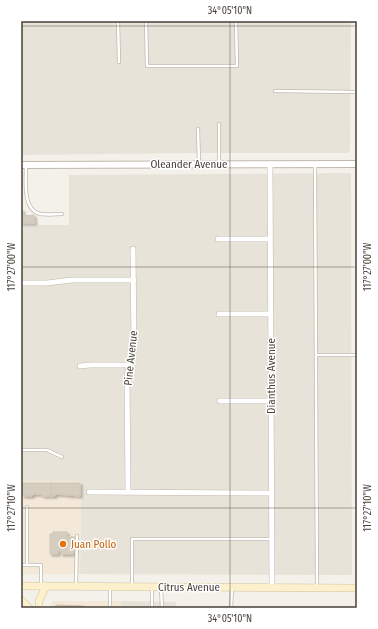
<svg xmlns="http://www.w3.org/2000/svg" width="378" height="629" viewBox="0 0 378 629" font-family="'Fira Sans Condensed',sans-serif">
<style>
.residential{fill:#e8e3d9}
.commercial{fill:#f4e8d8}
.building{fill:#d5cdc0;stroke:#d0c5b4;filter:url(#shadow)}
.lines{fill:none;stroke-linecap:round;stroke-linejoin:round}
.service-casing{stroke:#bfb9ad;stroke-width:4}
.minor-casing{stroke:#bfb9ad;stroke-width:6}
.tertiary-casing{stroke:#bfb9ad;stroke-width:8}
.secondary-casing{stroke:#d1c39d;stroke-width:8}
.service{stroke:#fff;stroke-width:2.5}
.minor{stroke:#fff;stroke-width:5}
.tertiary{stroke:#fff;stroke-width:6}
.secondary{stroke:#fcf0cd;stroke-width:7}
.ticks{fill:none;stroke:#484239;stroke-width:1;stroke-opacity:0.45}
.food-dot{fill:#e8710a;stroke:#fff;stroke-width:1.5}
.labels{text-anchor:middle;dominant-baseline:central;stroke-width:3;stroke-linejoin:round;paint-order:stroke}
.street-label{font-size:11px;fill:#484239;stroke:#fff}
.food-label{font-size:11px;fill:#c56008;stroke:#fff;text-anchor:start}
.neatline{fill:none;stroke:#484239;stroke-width:1.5}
.ticks-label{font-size:10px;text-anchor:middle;fill:#484239}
</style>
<defs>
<filter id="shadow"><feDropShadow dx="2" dy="2" stdDeviation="1" flood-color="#0004"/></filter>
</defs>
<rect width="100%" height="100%" fill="#f4f1eb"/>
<g class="residential">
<polygon points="21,21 351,21 350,151 348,153 192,153 21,155"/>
<polygon points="350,173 351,175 352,574 351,575 80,574 81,481 21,481 21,225 69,225 69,175"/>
<polygon points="121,601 176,602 176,606 351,606 351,608 121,608"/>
</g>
<g class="commercial">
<polygon points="21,481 81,481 80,574 21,574"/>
<polygon points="53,601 121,601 121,608 49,608"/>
</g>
<g class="building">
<polygon points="21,210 23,210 23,216 34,215 35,223 21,223"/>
<polygon points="22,483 51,483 51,496 43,496 40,494 34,494 32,496 24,496 22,495"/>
<polygon points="51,483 80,483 80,496 56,494 55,496 51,496"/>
<polygon points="53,532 67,532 67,537 75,537 75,552 73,552 73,554 61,554 61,551 58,551 58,554 50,554 50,534 53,534"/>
<polygon points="56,605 57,605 84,606 82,608 55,608"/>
</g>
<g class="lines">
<defs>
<g id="service">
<polyline points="118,21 119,62"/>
<polyline points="146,21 147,66 237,66 236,21"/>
<polyline points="275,91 357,92"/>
<polyline points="198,129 199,164"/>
<polyline points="219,164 219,124"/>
<polyline points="315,164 317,587"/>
<path d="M 26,165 C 26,179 22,210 40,214 C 47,215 55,214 62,214"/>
<polyline points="316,355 357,355"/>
<polyline points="21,450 47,450 62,457"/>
<polyline points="27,507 27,565 41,565 41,584"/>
<polyline points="21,565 27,565"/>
<polyline points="76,585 77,536"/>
<polyline points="132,586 132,539 272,539"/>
<polyline points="110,588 110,608"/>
<polyline points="161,588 162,608"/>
<polyline points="152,589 152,608"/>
<polyline points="231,608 232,589"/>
</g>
<g id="minor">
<polyline points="270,164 272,588"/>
<polyline points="218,239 270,239"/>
<polyline points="21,283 47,283 72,280 134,280"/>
<polyline points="219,314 271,314"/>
<polyline points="80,366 90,365 129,365"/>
<polyline points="220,401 271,401"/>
<polyline points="89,492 272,493"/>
<polyline points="128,492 127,375 134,349 133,249"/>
</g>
<polyline id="tertiary" points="21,165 357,164"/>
<g id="secondary">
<polyline points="21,586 357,588"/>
<polyline points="21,600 29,608"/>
<polyline points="39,608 39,601 46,586"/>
</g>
</defs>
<use href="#service" class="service-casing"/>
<use href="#minor" class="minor-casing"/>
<use href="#tertiary" class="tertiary-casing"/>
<use href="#secondary" class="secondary-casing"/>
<use href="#service" class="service"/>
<use href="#minor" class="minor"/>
<use href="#tertiary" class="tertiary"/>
<use href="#secondary" class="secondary"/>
</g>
<path class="ticks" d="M 230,21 L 230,608M 21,26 L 357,26M 21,267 L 357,267M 21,508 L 357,508"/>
<circle class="food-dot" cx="63" cy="544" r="4"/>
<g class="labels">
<g class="street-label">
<text x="189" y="164">Oleander Avenue</text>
<text transform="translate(131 358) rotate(-84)">Pine Avenue</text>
<text transform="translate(271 376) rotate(-90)">Dianthus Avenue</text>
<text x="189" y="587">Citrus Avenue</text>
</g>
<g class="food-label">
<text x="71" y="544">Juan Pollo</text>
</g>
</g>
<rect width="378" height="629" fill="none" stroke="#ffffff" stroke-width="44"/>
<rect x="22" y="22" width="334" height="585" class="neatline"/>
<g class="ticks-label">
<text x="230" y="14">34°05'10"N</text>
<text transform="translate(367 267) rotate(-90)" y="4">117°27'00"W</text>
<text transform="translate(11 267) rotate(-90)" y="4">117°27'00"W</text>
<text transform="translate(11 508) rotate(-90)" y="4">117°27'10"W</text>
<text transform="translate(367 508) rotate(-90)" y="4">117°27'10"W</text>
<text x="230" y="622">34°05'10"N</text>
</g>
</svg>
